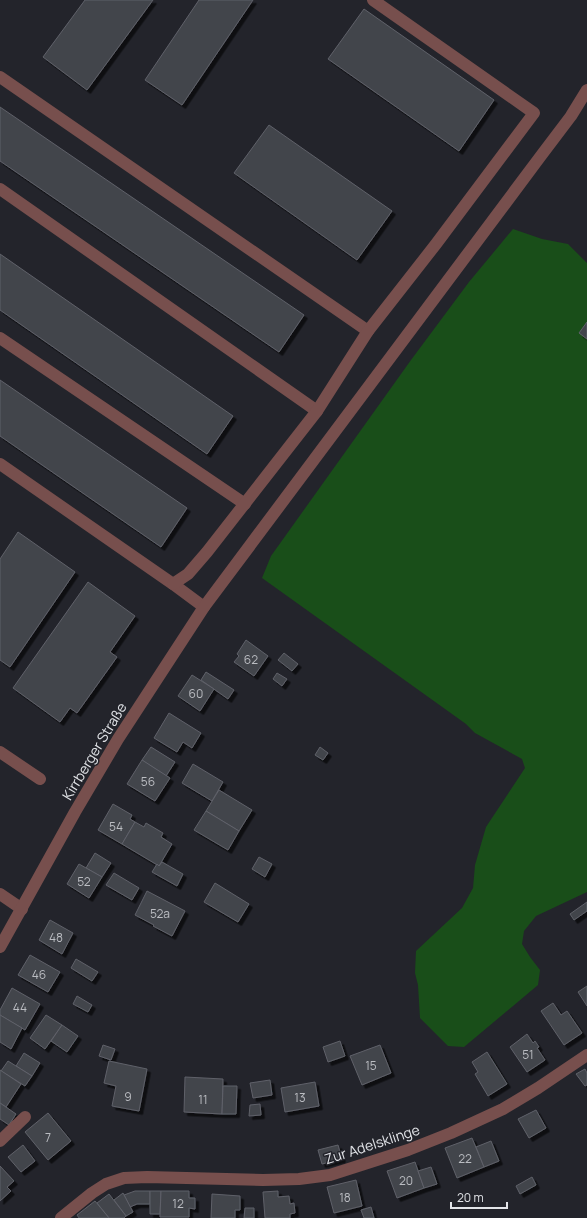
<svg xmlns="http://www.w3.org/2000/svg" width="587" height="1218" viewBox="0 0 587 1218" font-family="Manrope,sans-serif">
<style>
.green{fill:#194e19}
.building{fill:#43454c;stroke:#5f6169;filter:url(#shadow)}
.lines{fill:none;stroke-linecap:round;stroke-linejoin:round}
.minor{stroke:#774f4d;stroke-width:12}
.labels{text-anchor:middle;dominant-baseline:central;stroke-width:3;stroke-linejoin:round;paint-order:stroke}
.number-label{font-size:12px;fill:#bbbdc2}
.street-label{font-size:14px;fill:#e3e5e9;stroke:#23242b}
</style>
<defs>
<filter id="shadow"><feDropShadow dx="3.5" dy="3.5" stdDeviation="0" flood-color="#0009"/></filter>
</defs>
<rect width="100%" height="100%" fill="#23242b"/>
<polygon class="green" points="513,229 542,239 568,244 587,263 587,892 536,916 524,931 522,944 530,957 540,970 538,985 464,1047 448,1046 420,1018 418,985 415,973 416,951 462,908 473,888 475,865 486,827 525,768 522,759 475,733 466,724 262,578 271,556 411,360 469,282"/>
<g class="building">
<polygon points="85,0 153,0 87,90 43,57"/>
<polygon points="199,0 253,0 182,105 145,80"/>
<polygon points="364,9 494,100 459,151 328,59"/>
<polygon points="0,107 304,315 279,352 0,161"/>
<polygon points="269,125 392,211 357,260 234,173"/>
<polygon points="0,254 233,416 207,454 0,310"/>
<polygon points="587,322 587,339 579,333"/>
<polygon points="0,380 187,508 161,547 0,436"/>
<polygon points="18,532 75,572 10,667 0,660 0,559"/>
<polygon points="88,582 135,616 110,652 117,657 77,713 70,708 60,722 13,688"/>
<polygon points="246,640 268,656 254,676 234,662 239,656 237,654"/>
<polygon points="284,653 298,664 292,671 278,660"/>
<polygon points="206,672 234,690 228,699 201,680"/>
<polygon points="277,673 287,679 282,686 273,679"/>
<polygon points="192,675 214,689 200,711 178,696"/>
<polygon points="169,713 201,733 192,748 183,742 177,752 154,738"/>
<polygon points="151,747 175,762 166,776 142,760"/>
<polygon points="320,747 328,753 323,760 315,755"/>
<polygon points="142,760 170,778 155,801 127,784"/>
<polygon points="193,764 223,782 212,801 182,783"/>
<polygon points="219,790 252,810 239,831 206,811"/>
<polygon points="113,804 132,815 130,819 135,822 122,844 98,830"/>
<polygon points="206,811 239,831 228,850 194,830"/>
<polygon points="135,822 144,827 146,823 163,833 161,837 172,844 159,866 122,844"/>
<polygon points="95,853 111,863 102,877 86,868"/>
<polygon points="259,857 272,864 265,877 252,869"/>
<polygon points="162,862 183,874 177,886 152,872 157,864 159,866"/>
<polygon points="79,864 102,877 89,898 67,884"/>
<polygon points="114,873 139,888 132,900 106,885"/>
<polygon points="215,883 249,904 238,922 204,902"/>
<polygon points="147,891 185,911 172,936 153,926 154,925 135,915"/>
<polygon points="587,902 587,911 574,920 570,914"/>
<polygon points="50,920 73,933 62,954 39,940"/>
<polygon points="30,955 60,972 48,992 18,975"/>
<polygon points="76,959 98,972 92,981 71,968"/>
<polygon points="587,986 587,1006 578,992"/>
<polygon points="12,988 40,1004 25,1030 0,1015 0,1010"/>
<polygon points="77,996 92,1005 88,1012 73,1004"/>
<polygon points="553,1003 561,1015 567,1011 582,1033 564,1045 541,1011"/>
<polygon points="0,1015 22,1028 11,1049 0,1042"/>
<polygon points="46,1015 62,1025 45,1049 30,1038"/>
<polygon points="62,1025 78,1036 67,1052 51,1041"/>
<polygon points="527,1034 533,1043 535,1041 539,1047 537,1048 545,1060 527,1072 510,1047"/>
<polygon points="340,1041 345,1056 328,1062 323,1047"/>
<polygon points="103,1045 115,1049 111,1060 99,1056"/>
<polygon points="380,1045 391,1073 362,1085 350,1056"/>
<polygon points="487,1052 507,1084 488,1096 475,1074 478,1072 472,1062"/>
<polygon points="24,1053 40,1063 32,1076 16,1066"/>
<polygon points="8,1061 32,1076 25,1086 1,1071"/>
<polygon points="109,1061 147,1069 139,1111 112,1106 116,1086 104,1083"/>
<polygon points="585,1069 587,1073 587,1085 585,1086 576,1074"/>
<polygon points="0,1070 21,1084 6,1107 0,1103"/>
<polygon points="185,1077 223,1079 222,1114 184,1112"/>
<polygon points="270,1080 272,1095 253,1098 250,1083"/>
<polygon points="315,1082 319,1106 285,1112 281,1088"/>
<polygon points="223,1086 237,1086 236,1114 222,1114"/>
<polygon points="0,1103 16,1114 9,1125 0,1119"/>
<polygon points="260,1104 261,1115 249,1116 250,1105"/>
<polygon points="536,1110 546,1128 529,1138 518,1119"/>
<polygon points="48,1113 71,1141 48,1160 25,1132"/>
<polygon points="472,1138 484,1167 457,1178 445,1148"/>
<polygon points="491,1141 499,1161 484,1167 476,1147"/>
<polygon points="23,1145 35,1161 21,1172 8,1157"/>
<polygon points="338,1145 342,1159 322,1164 318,1150"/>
<polygon points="415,1162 424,1188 397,1198 387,1171"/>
<polygon points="0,1166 14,1181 7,1187 11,1191 0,1201"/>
<polygon points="431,1167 437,1184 424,1188 418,1171"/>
<polygon points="532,1177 536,1185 520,1194 516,1186"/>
<polygon points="356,1180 362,1206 334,1213 327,1187"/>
<polygon points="135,1191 150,1191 150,1204 137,1204 130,1207 124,1195"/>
<polygon points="150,1191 161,1191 160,1214 150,1214"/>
<polygon points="161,1191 189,1191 189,1198 195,1198 195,1209 189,1208 189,1217 160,1217"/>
<polygon points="278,1191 278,1197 289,1196 290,1204 294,1203 295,1213 290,1214 290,1218 265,1218 263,1192"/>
<polygon points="123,1193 133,1212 126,1216 114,1200"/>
<polygon points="109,1194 126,1216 124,1218 109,1218 97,1203"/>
<polygon points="212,1194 240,1196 240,1210 235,1210 235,1218 211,1218"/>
<polygon points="95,1201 109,1218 79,1218 77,1215"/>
<polygon points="371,1207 374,1218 364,1218 361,1210"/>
<polygon points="245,1208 254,1208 254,1218 244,1218"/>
</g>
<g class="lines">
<g class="minor">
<polyline points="0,77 368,331"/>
<polyline points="0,189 317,411"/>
<polyline points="0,338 245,504"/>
<polyline points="0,464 173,584 204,607"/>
<polyline points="173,584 188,574 207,552 317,411 368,331 436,244 534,113 373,0"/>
<polyline points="0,752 40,779"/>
<polyline points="0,894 22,909"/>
<polyline points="0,947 75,812 118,739 204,607 540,157 571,116 587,90"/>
<polyline points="0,1141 25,1117"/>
<polyline points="61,1218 92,1193 106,1184 124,1178 147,1177 263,1180 299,1179 330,1175 408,1150 451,1133 503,1109 538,1088 587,1055"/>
</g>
</g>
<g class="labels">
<g class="number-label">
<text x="251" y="659">62</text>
<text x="196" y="693">60</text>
<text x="148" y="781">56</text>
<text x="116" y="826">54</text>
<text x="84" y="881">52</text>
<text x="160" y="913">52a</text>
<text x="56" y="937">48</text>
<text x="39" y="974">46</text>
<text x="20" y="1007">44</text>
<text x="528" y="1054">51</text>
<text x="371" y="1065">15</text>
<text x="128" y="1096">9</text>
<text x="300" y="1097">13</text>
<text x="203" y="1099">11</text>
<text x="48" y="1137">7</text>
<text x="465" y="1158">22</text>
<text x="406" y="1180">20</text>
<text x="345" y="1197">18</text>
<text x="178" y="1203">12</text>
</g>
<g class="street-label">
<text transform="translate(94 751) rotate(-59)">Kirrberger Straße</text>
<text transform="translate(372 1144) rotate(-18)">Zur Adelsklinge</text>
</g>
</g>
<path d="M451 1202v6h56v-6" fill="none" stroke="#e3e5e9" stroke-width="2"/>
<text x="457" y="1202" font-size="12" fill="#e3e5e9" stroke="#23242b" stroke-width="3" paint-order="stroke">20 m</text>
</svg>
